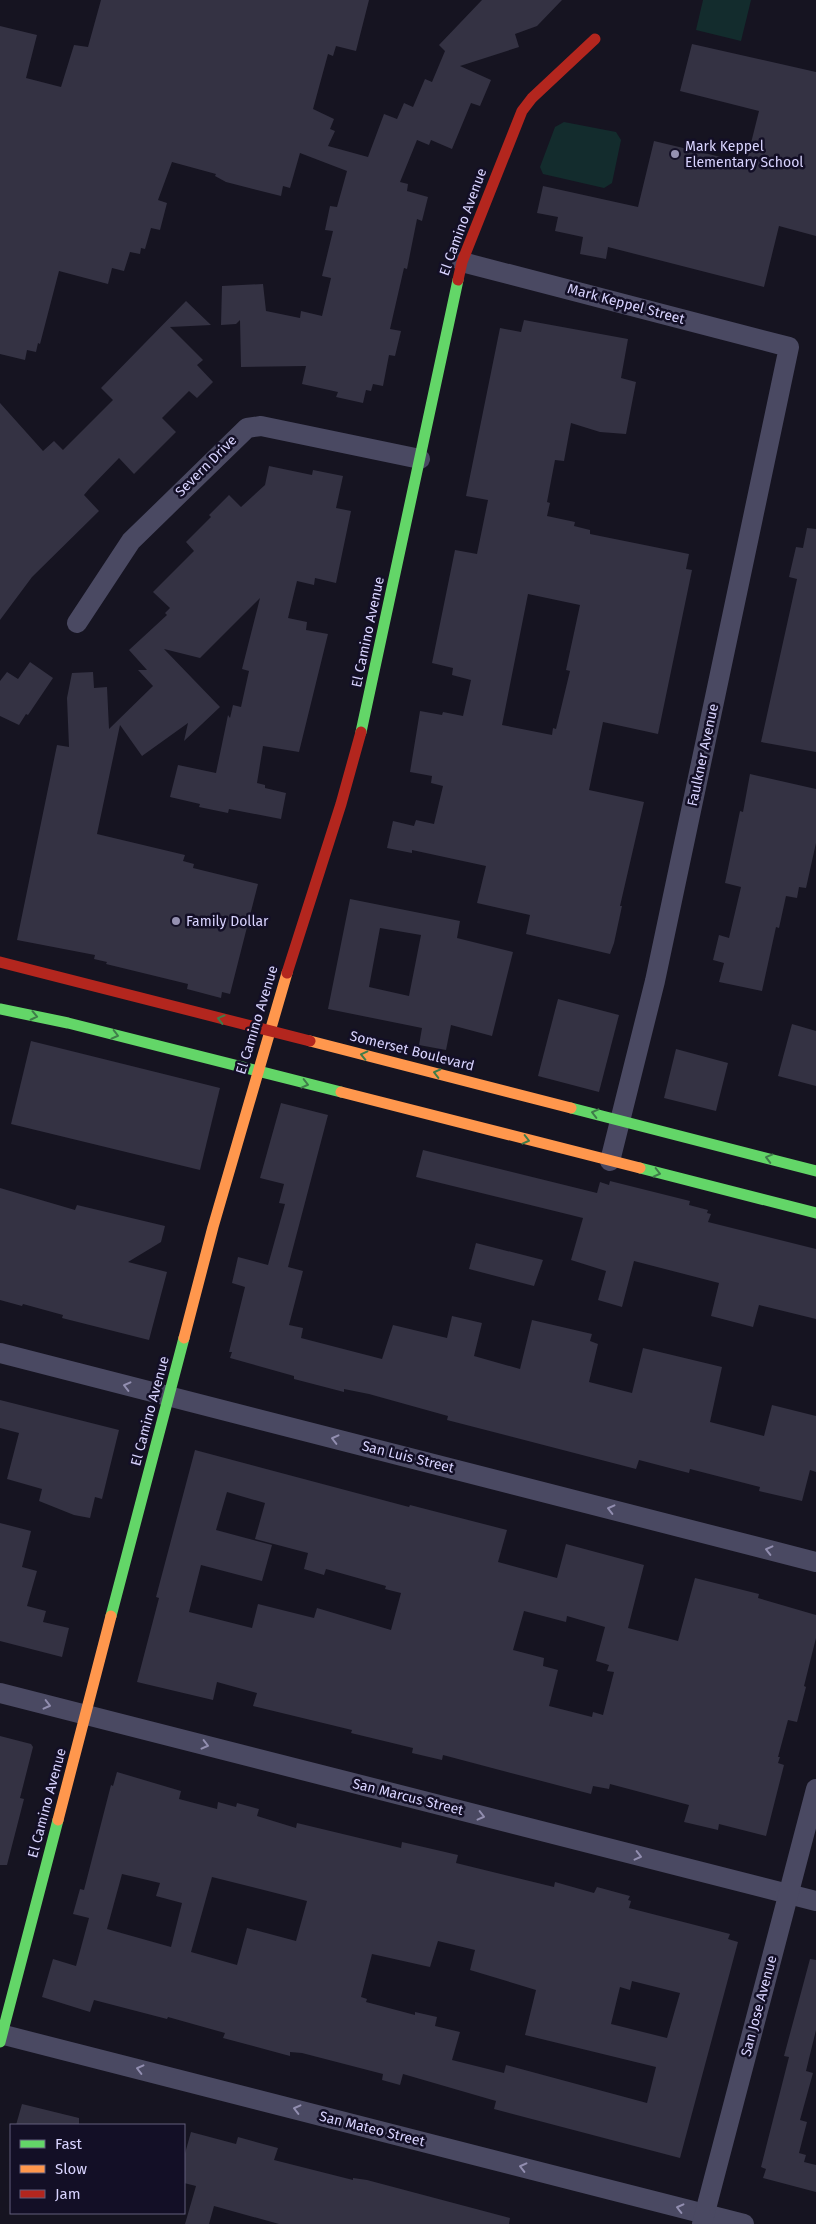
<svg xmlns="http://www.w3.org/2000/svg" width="816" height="2224" viewBox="0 0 816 2224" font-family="'Fira Sans',sans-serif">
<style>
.green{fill:#132c2d}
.building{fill:#343243;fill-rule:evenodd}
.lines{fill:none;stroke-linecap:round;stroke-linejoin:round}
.street{stroke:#4a4962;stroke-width:20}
.fast{stroke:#63d668;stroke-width:11}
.slow{stroke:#ff974d;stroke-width:11}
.jam{stroke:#b3261e;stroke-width:11}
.oneway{stroke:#3f7c4a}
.oneway2{stroke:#928eb0}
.poi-dot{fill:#9591b1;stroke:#130f26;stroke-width:2}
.labels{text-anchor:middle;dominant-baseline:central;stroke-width:5;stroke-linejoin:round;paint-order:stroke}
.poi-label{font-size:14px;fill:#d9d4ff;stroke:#130f26;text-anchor:start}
.street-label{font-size:14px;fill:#d9d4ff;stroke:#130f26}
</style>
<rect width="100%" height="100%" fill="#161421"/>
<g class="green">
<polygon points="703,0 751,0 741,41 696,30"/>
<polygon points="564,122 616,132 621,140 612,183 604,188 543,174 540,167 555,127"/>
</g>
<g class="building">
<polygon points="101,0 369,0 356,51 336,46 333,56 328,54 313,109 334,119 330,129 335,131 328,146 368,157 384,114 397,119 404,103 413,107 425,79 432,82 445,51 439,45 482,0 562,0 537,26 515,34 519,47 460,66 491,80 480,106 471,103 452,149 431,140 429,145 417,140 400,182 408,184 407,191 428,197 422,221 417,219 407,269 404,268 390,329 401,331 395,356 389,355 383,386 373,384 371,391 366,390 363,403 336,397 338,392 302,384 306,366 241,367 240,320 236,324 221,325 222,286 263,284 266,311 300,318 301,311 322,316 331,278 322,276 333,231 325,230 330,206 337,207 347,171 300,153 290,188 283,186 281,196 226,182 215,176 216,174 172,162 158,200 167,203 160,230 151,228 145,249 141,248 140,254 130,252 124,271 112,268 108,284 59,271 40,344 38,343 36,352 27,350 25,360 0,354 0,26 37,35 26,78 61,87 74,45 88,47"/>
<polygon points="692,44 816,72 816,236 779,226 764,287 608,247 606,259 580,254 583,237 555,231 558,217 537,213 543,186 638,207 654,141 746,163 759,111 680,91"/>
<polygon points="186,301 211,325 170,327 203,360 197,365 213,382 197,398 189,391 162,418 176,432 134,474 119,458 89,489 84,495 99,511 32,577 0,620 0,403 43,451 54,441 63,450 113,400 101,388"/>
<path d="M 524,320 L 628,339 L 621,378 L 636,382 L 626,434 L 600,432 L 571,423 L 564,461 L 555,460 L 547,502 L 550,503 L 547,516 L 575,522 L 574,526 L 590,530 L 590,534 L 689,554 L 686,569 L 692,570 L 658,734 L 603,722 L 589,790 L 644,802 L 620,906 L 622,906 L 614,943 L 610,954 L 526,934 L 530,915 L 477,903 L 486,866 L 412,850 L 412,853 L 387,848 L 393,821 L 414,826 L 416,820 L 434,824 L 443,786 L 431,783 L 432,776 L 410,772 L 420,711 L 442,715 L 443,712 L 463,716 L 471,680 L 452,675 L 453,668 L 432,663 L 455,550 L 477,554 L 488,500 L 466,496 L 500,328 L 521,332 ZM 528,594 L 580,605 L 566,670 L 570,671 L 556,729 L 553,728 L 552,735 L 502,725 Z"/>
<polygon points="269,466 312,475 313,470 343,476 336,508 351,511 336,583 315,578 314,585 297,581 288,618 307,622 306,630 328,634 299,752 263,746 257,783 265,785 265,788 286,793 281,819 229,809 228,813 199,807 200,804 170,797 178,765 216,773 228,715 230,718 233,705 241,707 249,671 242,669 260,598 200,658 164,649 220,707 184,741 188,723 142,756 120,725 97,834 185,855 183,861 194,864 193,868 258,884 230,994 222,992 221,998 187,989 188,984 106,964 107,962 94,959 95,955 17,940 57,745 69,747 67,698 72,673 93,672 94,688 107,687 109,729 153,686 138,670 147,670 129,650 167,615 165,613 170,608 153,592 194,551 186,542 211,517 209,515 229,495 241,507 265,485"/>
<polygon points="807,528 816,529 816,752 761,742 797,579 789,577 796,547 803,548"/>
<polygon points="30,662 53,678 28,715 26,714 19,725 0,716 0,681 7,672 18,679"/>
<polygon points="750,774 816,789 816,843 806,888 799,887 797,898 786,896 779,928 776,927 762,991 719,982 724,963 713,960 719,935 729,938 741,887 725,883 740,811 743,812"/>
<path d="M 350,899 L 460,921 L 457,938 L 513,952 L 492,1036 L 451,1025 L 446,1050 L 419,1045 L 422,1028 L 328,1009 ZM 380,928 L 421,935 L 409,996 L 369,987 Z"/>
<polygon points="558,999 619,1015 599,1092 538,1076"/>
<polygon points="792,1024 816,1031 816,1086 778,1076"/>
<polygon points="31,1041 220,1088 200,1170 11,1124"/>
<polygon points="676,1049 728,1063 716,1111 664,1098"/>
<polygon points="281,1103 328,1115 288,1267 303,1271 289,1325 303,1328 301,1338 382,1359 393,1325 447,1338 452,1316 482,1323 474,1356 520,1369 532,1320 592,1334 590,1341 598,1344 589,1382 632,1393 643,1348 722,1367 710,1422 764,1436 772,1405 816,1416 816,1472 810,1470 802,1501 759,1491 760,1487 690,1469 689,1473 639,1460 636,1469 447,1420 448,1416 369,1394 344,1389 344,1392 294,1379 294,1376 230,1358 232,1352 229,1352 245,1287 232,1283 238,1257 268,1265 285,1204 279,1203 284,1184 260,1178"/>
<polygon points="423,1150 597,1193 600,1182 609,1185 610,1181 690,1201 689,1205 708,1210 707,1213 711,1214 708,1222 816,1249 816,1319 759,1305 753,1327 711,1316 719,1283 634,1261 622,1307 598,1300 606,1271 571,1260 583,1218 416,1177"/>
<polygon points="0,1188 75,1210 77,1205 165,1226 161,1242 128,1262 167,1272 149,1340 62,1318 63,1315 23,1304 22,1306 0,1300"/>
<polygon points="476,1243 543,1260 534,1286 469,1269"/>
<polygon points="0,1400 119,1430 102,1499 95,1497 90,1518 74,1515 39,1501 42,1489 7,1479 19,1433 0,1428"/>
<path d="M 195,1450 L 409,1507 L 410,1505 L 507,1530 L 498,1562 L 557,1578 L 566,1544 L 644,1565 L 628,1628 L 678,1641 L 695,1578 L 759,1594 L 758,1598 L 816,1615 L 816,1638 L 804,1686 L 806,1687 L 797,1722 L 788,1720 L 778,1757 L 780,1757 L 778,1763 L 784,1765 L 766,1836 L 719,1824 L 718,1830 L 684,1822 L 689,1805 L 610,1784 L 609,1789 L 593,1786 L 591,1794 L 443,1755 L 442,1760 L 412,1753 L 413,1748 L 351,1733 L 352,1730 L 253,1706 L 257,1693 L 217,1682 L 213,1700 L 137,1682 L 159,1598 L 156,1597 ZM 227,1492 L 265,1503 L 255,1539 L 308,1553 L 304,1569 L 324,1575 L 326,1569 L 386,1586 L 385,1589 L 401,1593 L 391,1630 L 317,1608 L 314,1618 L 258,1604 L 252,1628 L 189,1612 L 201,1565 L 262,1581 L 272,1545 L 216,1530 ZM 524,1611 L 566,1622 L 567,1616 L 605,1627 L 596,1661 L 609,1665 L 607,1671 L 614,1672 L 603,1715 L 593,1712 L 592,1717 L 549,1706 L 558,1670 L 543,1666 L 544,1658 L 513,1650 Z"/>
<polygon points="0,1523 31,1531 22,1567 37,1571 27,1606 46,1611 43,1622 69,1628 62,1657 0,1641"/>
<polygon points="0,1736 31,1744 33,1747 20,1798 24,1799 7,1865 0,1865"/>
<path d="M 117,1772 L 181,1791 L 179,1799 L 217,1809 L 218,1802 L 236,1807 L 237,1803 L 259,1809 L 257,1816 L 296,1828 L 297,1823 L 401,1848 L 402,1842 L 458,1855 L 456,1863 L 554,1887 L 555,1882 L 594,1893 L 597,1887 L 630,1896 L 628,1900 L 631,1901 L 629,1908 L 730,1934 L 728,1939 L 738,1942 L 680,2158 L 494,2109 L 496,2101 L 403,2074 L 400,2085 L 382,2080 L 383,2074 L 302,2053 L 290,2052 L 290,2056 L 223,2038 L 225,2033 L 168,2017 L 167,2019 L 94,2000 L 90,2012 L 42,1997 L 53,1959 L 76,1966 L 89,1918 L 73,1914 L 80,1889 L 84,1890 L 111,1785 L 113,1786 ZM 122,1874 L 160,1883 L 156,1896 L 182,1903 L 171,1947 L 107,1929 ZM 212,1877 L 307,1901 L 296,1941 L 247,1928 L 237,1965 L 191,1952 ZM 438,1941 L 475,1950 L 470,1970 L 536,1990 L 525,2035 L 656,2067 L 647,2103 L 506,2065 L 504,2073 L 452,2060 L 460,2032 L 435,2026 L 437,2017 L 415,2012 L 415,2015 L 366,2002 L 367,1999 L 361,1997 L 372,1954 L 430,1967 ZM 632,1981 L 680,1993 L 667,2038 L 611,2024 L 620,1987 L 630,1990 Z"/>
<polygon points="810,1959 816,1960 816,2030 806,2071 813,2073 800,2120 807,2122 799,2153 806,2155 804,2162 816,2165 816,2192 763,2178 766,2169 761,2167 789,2057 784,2056"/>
<polygon points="22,2104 79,2118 79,2125 16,2125"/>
<polygon points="191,2132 236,2144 238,2137 278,2148 274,2160 353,2180 353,2178 367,2180 510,2218 509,2224 279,2224 214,2206 209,2224 185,2224 196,2186 184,2183 184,2157"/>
</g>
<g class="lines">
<g class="street">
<polyline points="462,262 789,347 655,981 610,1161"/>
<polyline points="77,623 131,541 247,428 261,426 420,459"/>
<polyline points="0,1353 816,1562"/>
<polyline points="0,1693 816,1901"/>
<polyline points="0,2034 744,2224"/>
<polyline points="702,2224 816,1789"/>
</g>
<g class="fast">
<polyline points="361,732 458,280"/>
<polyline points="0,1009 68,1023 341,1092"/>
<polyline points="571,1108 816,1171"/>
<polyline points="640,1168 816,1213"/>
<polyline points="111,1616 184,1338"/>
<polyline points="0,2042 58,1820"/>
</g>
<g class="slow">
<polyline points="310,1041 571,1108"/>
<polyline points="341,1092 640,1168"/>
<polyline points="184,1338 213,1227 287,973"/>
<polyline points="58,1820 111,1616"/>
</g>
<g class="jam">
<polyline points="458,280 462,262 522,111 532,98 595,39"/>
<polyline points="0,962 310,1041"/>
<polyline points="287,973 341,804 361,732"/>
</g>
</g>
<defs><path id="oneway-chevron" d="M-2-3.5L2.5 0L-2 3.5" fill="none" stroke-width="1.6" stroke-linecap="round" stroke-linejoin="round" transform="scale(1.25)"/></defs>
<g class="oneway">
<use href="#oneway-chevron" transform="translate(34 1016) rotate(12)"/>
<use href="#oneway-chevron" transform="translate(221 1019) rotate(-165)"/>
<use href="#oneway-chevron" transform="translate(115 1035) rotate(14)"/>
<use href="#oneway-chevron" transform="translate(364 1055) rotate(-167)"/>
<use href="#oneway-chevron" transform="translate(437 1073) rotate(-166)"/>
<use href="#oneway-chevron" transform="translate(305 1084) rotate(14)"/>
<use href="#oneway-chevron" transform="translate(595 1113) rotate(-166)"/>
<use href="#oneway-chevron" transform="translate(526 1140) rotate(14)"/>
<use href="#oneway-chevron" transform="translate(769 1158) rotate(-165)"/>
<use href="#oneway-chevron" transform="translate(657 1173) rotate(14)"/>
</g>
<g class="oneway2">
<use href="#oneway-chevron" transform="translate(127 1386) rotate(-166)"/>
<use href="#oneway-chevron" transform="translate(335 1439) rotate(-166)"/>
<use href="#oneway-chevron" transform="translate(611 1509) rotate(-166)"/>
<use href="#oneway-chevron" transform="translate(769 1550) rotate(-166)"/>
<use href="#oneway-chevron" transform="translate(47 1705) rotate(14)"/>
<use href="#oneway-chevron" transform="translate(205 1745) rotate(14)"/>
<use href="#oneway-chevron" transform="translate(481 1816) rotate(14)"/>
<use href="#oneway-chevron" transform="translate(638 1856) rotate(14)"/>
<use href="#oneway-chevron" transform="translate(140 2069) rotate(-166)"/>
<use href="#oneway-chevron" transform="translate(297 2109) rotate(-166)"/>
<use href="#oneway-chevron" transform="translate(523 2167) rotate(-166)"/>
<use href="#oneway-chevron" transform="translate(680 2208) rotate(-166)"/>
</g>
<g class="poi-dot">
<circle cx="675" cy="154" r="5"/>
<circle cx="176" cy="921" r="5"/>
</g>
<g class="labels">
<g class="poi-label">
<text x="685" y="146">Mark Keppel<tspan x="685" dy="16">Elementary School</tspan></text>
<text x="186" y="921">Family Dollar</text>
</g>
<g class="street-label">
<text transform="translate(463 222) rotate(-70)">El Camino Avenue</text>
<text transform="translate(626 304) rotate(15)">Mark Keppel Street</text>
<text transform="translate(206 466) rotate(-45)">Severn Drive</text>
<text transform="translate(368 632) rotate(-78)">El Camino Avenue</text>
<text transform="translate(703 755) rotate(-78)">Faulkner Avenue</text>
<text transform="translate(257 1020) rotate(-73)">El Camino Avenue</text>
<text transform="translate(412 1051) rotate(14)">Somerset Boulevard</text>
<text transform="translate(150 1411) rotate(-75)">El Camino Avenue</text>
<text transform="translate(408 1457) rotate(14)">San Luis Street</text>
<text transform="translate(408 1797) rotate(14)">San Marcus Street</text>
<text transform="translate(47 1803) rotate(-75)">El Camino Avenue</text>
<text transform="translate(759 2006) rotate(-75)">San Jose Avenue</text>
<text transform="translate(372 2129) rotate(14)">San Mateo Street</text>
</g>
</g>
<rect x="10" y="2124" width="175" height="90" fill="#130f26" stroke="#625e7d"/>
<rect x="20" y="2140" width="25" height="8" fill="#63d668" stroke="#625e7d"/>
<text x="55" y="2149" font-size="15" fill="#d9d4ff">Fast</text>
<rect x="20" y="2165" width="25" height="8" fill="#ff974d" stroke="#625e7d"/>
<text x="55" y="2174" font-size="15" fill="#d9d4ff">Slow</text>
<rect x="20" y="2190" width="25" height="8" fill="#b3261e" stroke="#625e7d"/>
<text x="55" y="2199" font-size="15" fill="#d9d4ff">Jam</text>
</svg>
